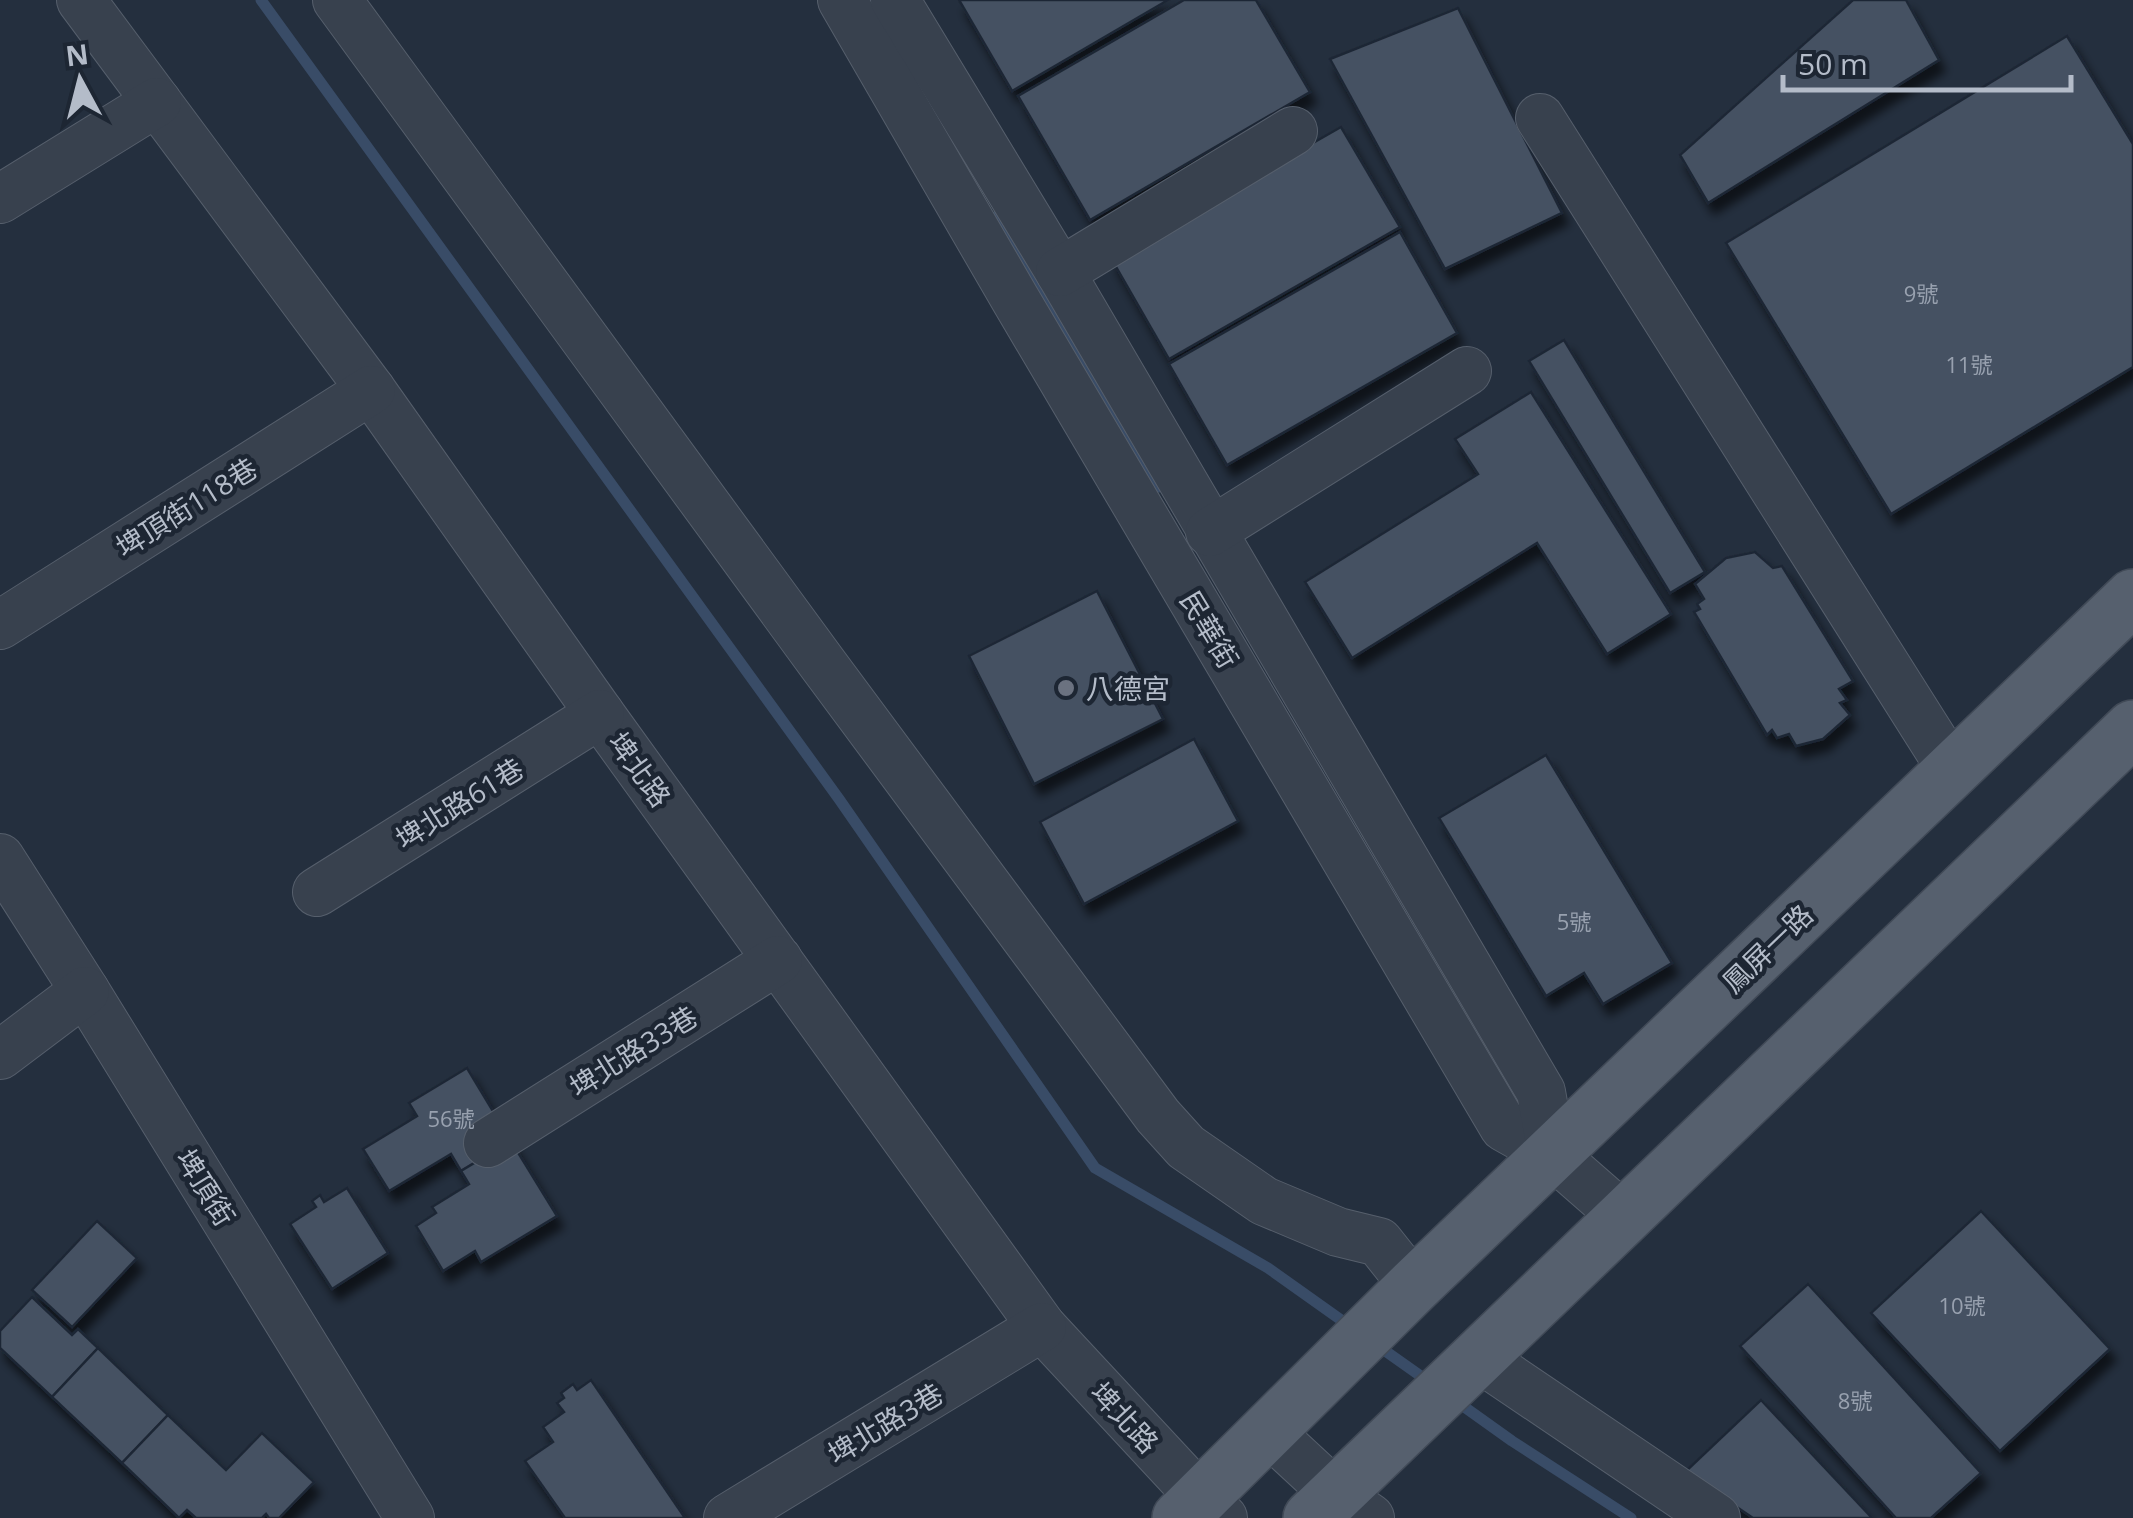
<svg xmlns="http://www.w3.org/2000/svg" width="2133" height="1518" viewBox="0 0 2133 1518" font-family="'Open Sans','Noto Sans TC',sans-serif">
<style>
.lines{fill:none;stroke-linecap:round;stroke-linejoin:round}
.stream{stroke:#394c67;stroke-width:11}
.building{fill:#455162;stroke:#1f2835;stroke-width:2.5;filter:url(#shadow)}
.minor-casing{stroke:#565f6c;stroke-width:50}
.major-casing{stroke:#414a57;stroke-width:58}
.minor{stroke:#38414e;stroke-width:48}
.major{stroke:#56606e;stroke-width:55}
.worship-dot{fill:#6b7280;stroke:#1d2633;stroke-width:4}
.labels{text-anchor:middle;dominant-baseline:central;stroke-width:9;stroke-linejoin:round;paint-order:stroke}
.number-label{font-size:22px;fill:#98a1af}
.street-label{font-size:28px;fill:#b4bcc9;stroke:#1d2633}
.poi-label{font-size:28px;fill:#b4bcc9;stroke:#1d2633;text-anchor:start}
</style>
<defs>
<filter id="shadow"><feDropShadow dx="6" dy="11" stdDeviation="5" flood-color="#0009"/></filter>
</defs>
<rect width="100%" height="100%" fill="#242f3e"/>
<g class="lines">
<g class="stream">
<polyline points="261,0 839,799 1095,1168 1268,1268 1351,1327"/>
<polyline points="998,215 1159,487"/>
<polyline points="1374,1343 1432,1384"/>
<polyline points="1456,1401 1512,1441 1631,1518"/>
</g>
</g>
<g class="building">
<polygon points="959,0 1168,0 1012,91"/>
<polygon points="1184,0 1256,0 1310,92 1090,220 1018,96"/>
<polygon points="1853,0 1906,0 1939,60 1708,203 1680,155"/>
<polygon points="1458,8 1562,213 1445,269 1330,59"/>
<polygon points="2067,36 2133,144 2133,367 1891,514 1726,243"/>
<polygon points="1341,127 1400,227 1169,359 1111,258"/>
<polygon points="1400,232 1457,333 1227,465 1169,364"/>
<polygon points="1564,340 1705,572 1670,593 1529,361"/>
<polygon points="1531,392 1671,614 1607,654 1537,543 1352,658 1305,582 1478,474 1455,439"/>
<polygon points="1755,552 1773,568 1782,566 1853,681 1839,689 1847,700 1840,703 1850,715 1823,739 1796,746 1789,734 1777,738 1772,730 1767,735 1694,612 1700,609 1697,604 1704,599 1695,584 1726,558"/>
<polygon points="1097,591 1163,719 1034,784 969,656"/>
<polygon points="1194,739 1238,821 1084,904 1040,822"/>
<polygon points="1546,755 1672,963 1603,1004 1584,973 1546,996 1439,818"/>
<polygon points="467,1068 511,1141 461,1171 451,1154 389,1191 363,1149 417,1116 409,1103"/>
<polygon points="511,1141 557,1216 481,1262 475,1251 443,1271 416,1226 436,1213 432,1207 469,1184 461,1171"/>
<polygon points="347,1188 388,1253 332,1289 290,1224 316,1207 312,1201 320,1195 324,1202"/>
<polygon points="1981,1211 2110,1349 2000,1451 1871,1313"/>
<polygon points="97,1221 137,1258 72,1327 32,1290"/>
<polygon points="1808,1284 1981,1473 1931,1518 1896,1518 1740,1346"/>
<polygon points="32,1297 72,1335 78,1329 98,1348 52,1397 0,1348 0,1331"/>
<polygon points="98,1348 168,1415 122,1463 52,1397"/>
<polygon points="591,1380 685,1518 565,1518 525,1461 553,1442 543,1427 564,1412 557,1403 564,1398 561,1393 573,1384 577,1390"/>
<polygon points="1761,1400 1872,1518 1753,1518 1685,1472"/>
<polygon points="168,1415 226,1470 262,1433 314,1482 279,1518 269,1518 266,1514 262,1518 196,1518 187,1510 179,1518 122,1463"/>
</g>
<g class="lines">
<defs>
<g id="minor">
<polyline points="81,0 371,390 600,714 1042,1327 1201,1498 1223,1518"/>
<polyline points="337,0 822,663 1158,1116 1186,1147 1264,1201 1338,1232 1379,1242 1414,1286"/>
<polyline points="842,0 1014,297 1504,1127 1552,1154 1624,1217"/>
<polyline points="895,0 1060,272 1541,1092 1552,1154"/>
<polyline points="1540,118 1952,770"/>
<polyline points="0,199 157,102"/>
<polyline points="1060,272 1293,131"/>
<polyline points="1210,532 1467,371"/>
<polyline points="0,625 371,390"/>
<polyline points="0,858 85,991 410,1518"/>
<polyline points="317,892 600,714"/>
<polyline points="0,1055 85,991"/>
<polyline points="488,1143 778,960"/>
<polyline points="1478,1357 1716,1518"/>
<polyline points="1267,1430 1337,1495 1370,1518"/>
<polyline points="728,1518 1042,1327"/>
</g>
<g id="major">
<polyline points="1180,1518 1414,1286 2133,597"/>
<polyline points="1311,1518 2133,728"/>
</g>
</defs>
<use href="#minor" class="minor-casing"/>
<use href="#major" class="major-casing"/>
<use href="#minor" class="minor"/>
<use href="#major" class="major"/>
</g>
<circle class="worship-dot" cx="1066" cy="688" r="10"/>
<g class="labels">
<g class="number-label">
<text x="1921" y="293">9號</text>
<text x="1969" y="364">11號</text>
<text x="1574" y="921">5號</text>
<text x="451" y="1118">56號</text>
<text x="1962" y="1305">10號</text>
<text x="1855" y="1400">8號</text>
</g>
<g class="street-label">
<text transform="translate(186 507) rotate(-32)">埤頂街118巷</text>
<text transform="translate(1210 629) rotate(59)">民華街</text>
<text transform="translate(640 769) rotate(54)">埤北路</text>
<text transform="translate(459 803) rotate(-32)">埤北路61巷</text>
<text transform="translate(1767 948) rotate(-44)">鳳屏一路</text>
<text transform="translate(633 1051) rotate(-32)">埤北路33巷</text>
<text transform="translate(206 1187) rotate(58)">埤頂街</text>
<text transform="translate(1125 1417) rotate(47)">埤北路</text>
<text transform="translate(885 1423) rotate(-31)">埤北路3巷</text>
</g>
<g class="poi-label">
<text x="1086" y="688">八德宮</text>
</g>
</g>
<g transform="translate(80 80) rotate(353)" stroke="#1d2633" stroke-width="8" paint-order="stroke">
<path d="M0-8L18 38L0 25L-18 38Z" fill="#b4bcc9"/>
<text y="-15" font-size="28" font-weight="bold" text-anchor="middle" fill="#b4bcc9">N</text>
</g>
<path d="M1783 75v15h288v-15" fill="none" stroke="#b4bcc9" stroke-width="5"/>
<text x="1798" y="75" font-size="30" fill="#b4bcc9" stroke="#1d2633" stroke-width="8" paint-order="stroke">50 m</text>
</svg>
